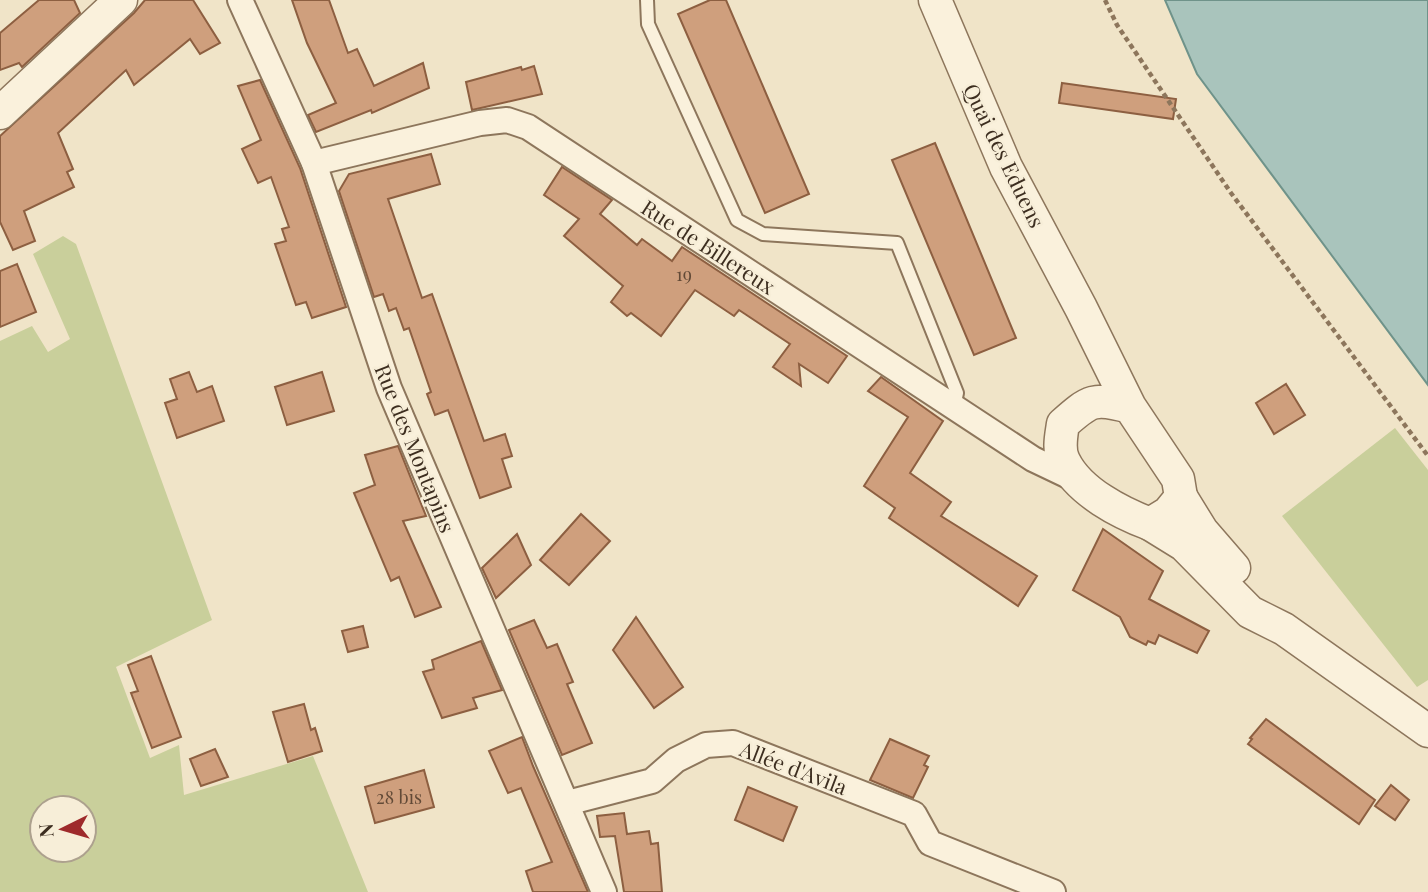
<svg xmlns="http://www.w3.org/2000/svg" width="1428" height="892" viewBox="0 0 1428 892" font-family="'Playfair Display',serif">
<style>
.green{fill:#c9cf9b;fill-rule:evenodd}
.water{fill:#a9c4bc;stroke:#6f938a;stroke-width:2}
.building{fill:#cf9f7d;stroke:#8d5f41;stroke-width:2}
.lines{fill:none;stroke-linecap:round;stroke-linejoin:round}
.service-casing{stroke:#8d765c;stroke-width:16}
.minor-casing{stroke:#8d765c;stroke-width:28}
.tertiary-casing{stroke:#8d765c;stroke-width:35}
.path{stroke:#8d765c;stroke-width:4.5;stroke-dasharray:5 3.5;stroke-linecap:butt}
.service{stroke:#faf1dc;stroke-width:12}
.minor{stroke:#faf1dc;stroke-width:24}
.tertiary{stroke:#faf1dc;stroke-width:32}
.labels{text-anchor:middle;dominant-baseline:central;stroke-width:5;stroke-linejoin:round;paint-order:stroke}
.number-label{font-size:18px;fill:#624a37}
.street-label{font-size:21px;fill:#3d2e20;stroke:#f7eed8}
</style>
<rect width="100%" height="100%" fill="#f0e4c8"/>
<g class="green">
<path d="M 63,236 L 76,244 L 212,620 L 116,667 L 150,758 L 179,745 L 184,795 L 313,756 L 368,892 L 0,892 L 0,341 L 32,326 L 48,352 L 70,339 L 33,254 ZM 42,808 L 84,808 L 84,850 L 42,850 Z"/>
<polygon points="1395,428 1428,470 1428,680 1417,687 1282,516"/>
</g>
<polygon class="water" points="1165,0 1428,0 1428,385 1197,74"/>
<g class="building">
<polygon points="39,0 74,0 80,13 22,67 19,63 0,70 0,33"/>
<polygon points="145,0 193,0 220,43 200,54 190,39 134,85 126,70 58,133 73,169 67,172 74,187 24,211 35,241 13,250 0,222 0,136 134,13"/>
<polygon points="292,0 329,0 348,53 357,49 374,86 423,63 429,88 372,113 371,110 316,132 308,115 336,103 307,43"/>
<polygon points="710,0 726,0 809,194 765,213 678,14"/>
<polygon points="534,66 542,94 472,110 466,82 521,67 522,70"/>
<polygon points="260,80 300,168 346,307 312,318 306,302 296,305 275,244 286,241 282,229 289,227 271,177 258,183 242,149 261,140 238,86"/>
<polygon points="1062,83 1176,99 1173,119 1059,103"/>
<polygon points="935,143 1016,338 974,355 892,160"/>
<polygon points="431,154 440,184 388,199 422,298 432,294 484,441 505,434 512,456 502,459 511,487 480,498 448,410 435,415 427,394 431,392 409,328 404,330 396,308 389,311 383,294 374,297 339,191 349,174"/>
<polygon points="562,167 612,200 600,214 637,245 642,239 672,261 682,247 847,356 828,383 799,364 801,386 773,367 790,344 739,310 734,316 695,290 661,336 631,313 627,316 611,302 623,286 564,236 579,219 544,195"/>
<polygon points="17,264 36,312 0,327 0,271"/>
<polygon points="189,372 197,392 212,386 224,421 177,438 165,403 177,399 170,379"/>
<polygon points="322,372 334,411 287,425 275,387"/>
<polygon points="881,377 943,421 910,473 951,502 941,516 1037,576 1018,606 889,518 895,508 864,486 908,417 868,391"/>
<polygon points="1286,384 1305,415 1274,434 1256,403"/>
<polygon points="398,446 426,516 403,521 441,607 415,617 399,577 391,581 354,493 375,485 365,455"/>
<polygon points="581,514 610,541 569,585 540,560"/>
<polygon points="1103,529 1163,571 1149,599 1209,631 1197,653 1159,635 1155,644 1148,641 1146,645 1130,637 1120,617 1073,590"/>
<polygon points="517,534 531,565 496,598 482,568"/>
<polygon points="636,617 683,687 654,708 613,650"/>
<polygon points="534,620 547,648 557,644 573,682 567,684 592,743 562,755 509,630"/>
<polygon points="363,626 368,647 348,652 342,631"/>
<polygon points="481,641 502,690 473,698 477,708 442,718 423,672 434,669 432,660"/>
<polygon points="151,656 181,737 152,748 131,693 138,691 128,665"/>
<polygon points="304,704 311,730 315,728 322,751 288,762 273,712"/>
<polygon points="1266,719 1375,800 1359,824 1248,744 1252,739 1250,738"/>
<polygon points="522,737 533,766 588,892 533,892 526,871 552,862 521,788 508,793 489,751"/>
<polygon points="890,739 929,756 924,765 928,767 913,798 870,780"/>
<polygon points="215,749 228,777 201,786 190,759"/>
<polygon points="424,770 434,807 375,823 365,787"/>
<polygon points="1391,785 1409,800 1395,820 1375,806"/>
<polygon points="748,787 797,807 783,841 735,820"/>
<polygon points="624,813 627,834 649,831 651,844 658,843 662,892 624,892 615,836 600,837 597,816"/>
</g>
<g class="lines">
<defs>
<polyline id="service" points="647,0 648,24 737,220 763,234 897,243 957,393 954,407"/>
<g id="minor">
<polyline points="240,0 314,163 389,388 604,892"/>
<polyline points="314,163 480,123 507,120 528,127 1033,459 1077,480"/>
<polyline points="567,803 652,781 676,760 706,745 733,743 914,814 930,843 1053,892"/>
</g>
<g id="tertiary">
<path d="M 935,0 L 1006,167 L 1081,308 L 1130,407 L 1178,479 L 1181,497 L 1168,513 L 1150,524 C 1121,513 1079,492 1064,461 C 1058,450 1061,437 1063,424 C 1090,400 1094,397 1130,407"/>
<polyline points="0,113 121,0"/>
<polyline points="1181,497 1202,531 1234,568"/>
<polyline points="1150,524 1184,545 1250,612 1284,629 1428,731"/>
</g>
</defs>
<use href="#service" class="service-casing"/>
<use href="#minor" class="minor-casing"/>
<use href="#tertiary" class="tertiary-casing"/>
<polyline class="path" points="1105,0 1117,25 1231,193 1428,456"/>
<use href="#service" class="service"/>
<use href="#minor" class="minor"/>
<use href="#tertiary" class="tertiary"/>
</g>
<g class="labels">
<g class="number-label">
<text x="684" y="274">19</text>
<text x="399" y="797">28 bis</text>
</g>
<g class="street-label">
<text transform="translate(1005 155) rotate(64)">Quai des Eduens</text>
<text transform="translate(709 246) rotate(33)">Rue de Billereux</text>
<text transform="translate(416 448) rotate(68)">Rue des Montapins</text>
<text transform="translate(794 767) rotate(21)">Allée d'Avila</text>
</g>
</g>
<g transform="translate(63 829) rotate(265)"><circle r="33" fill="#f7eed8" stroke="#ada18e" stroke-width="2"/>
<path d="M0-5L12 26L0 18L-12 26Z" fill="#9e2a2b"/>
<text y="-10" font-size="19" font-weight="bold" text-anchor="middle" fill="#3d2e20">N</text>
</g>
</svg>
